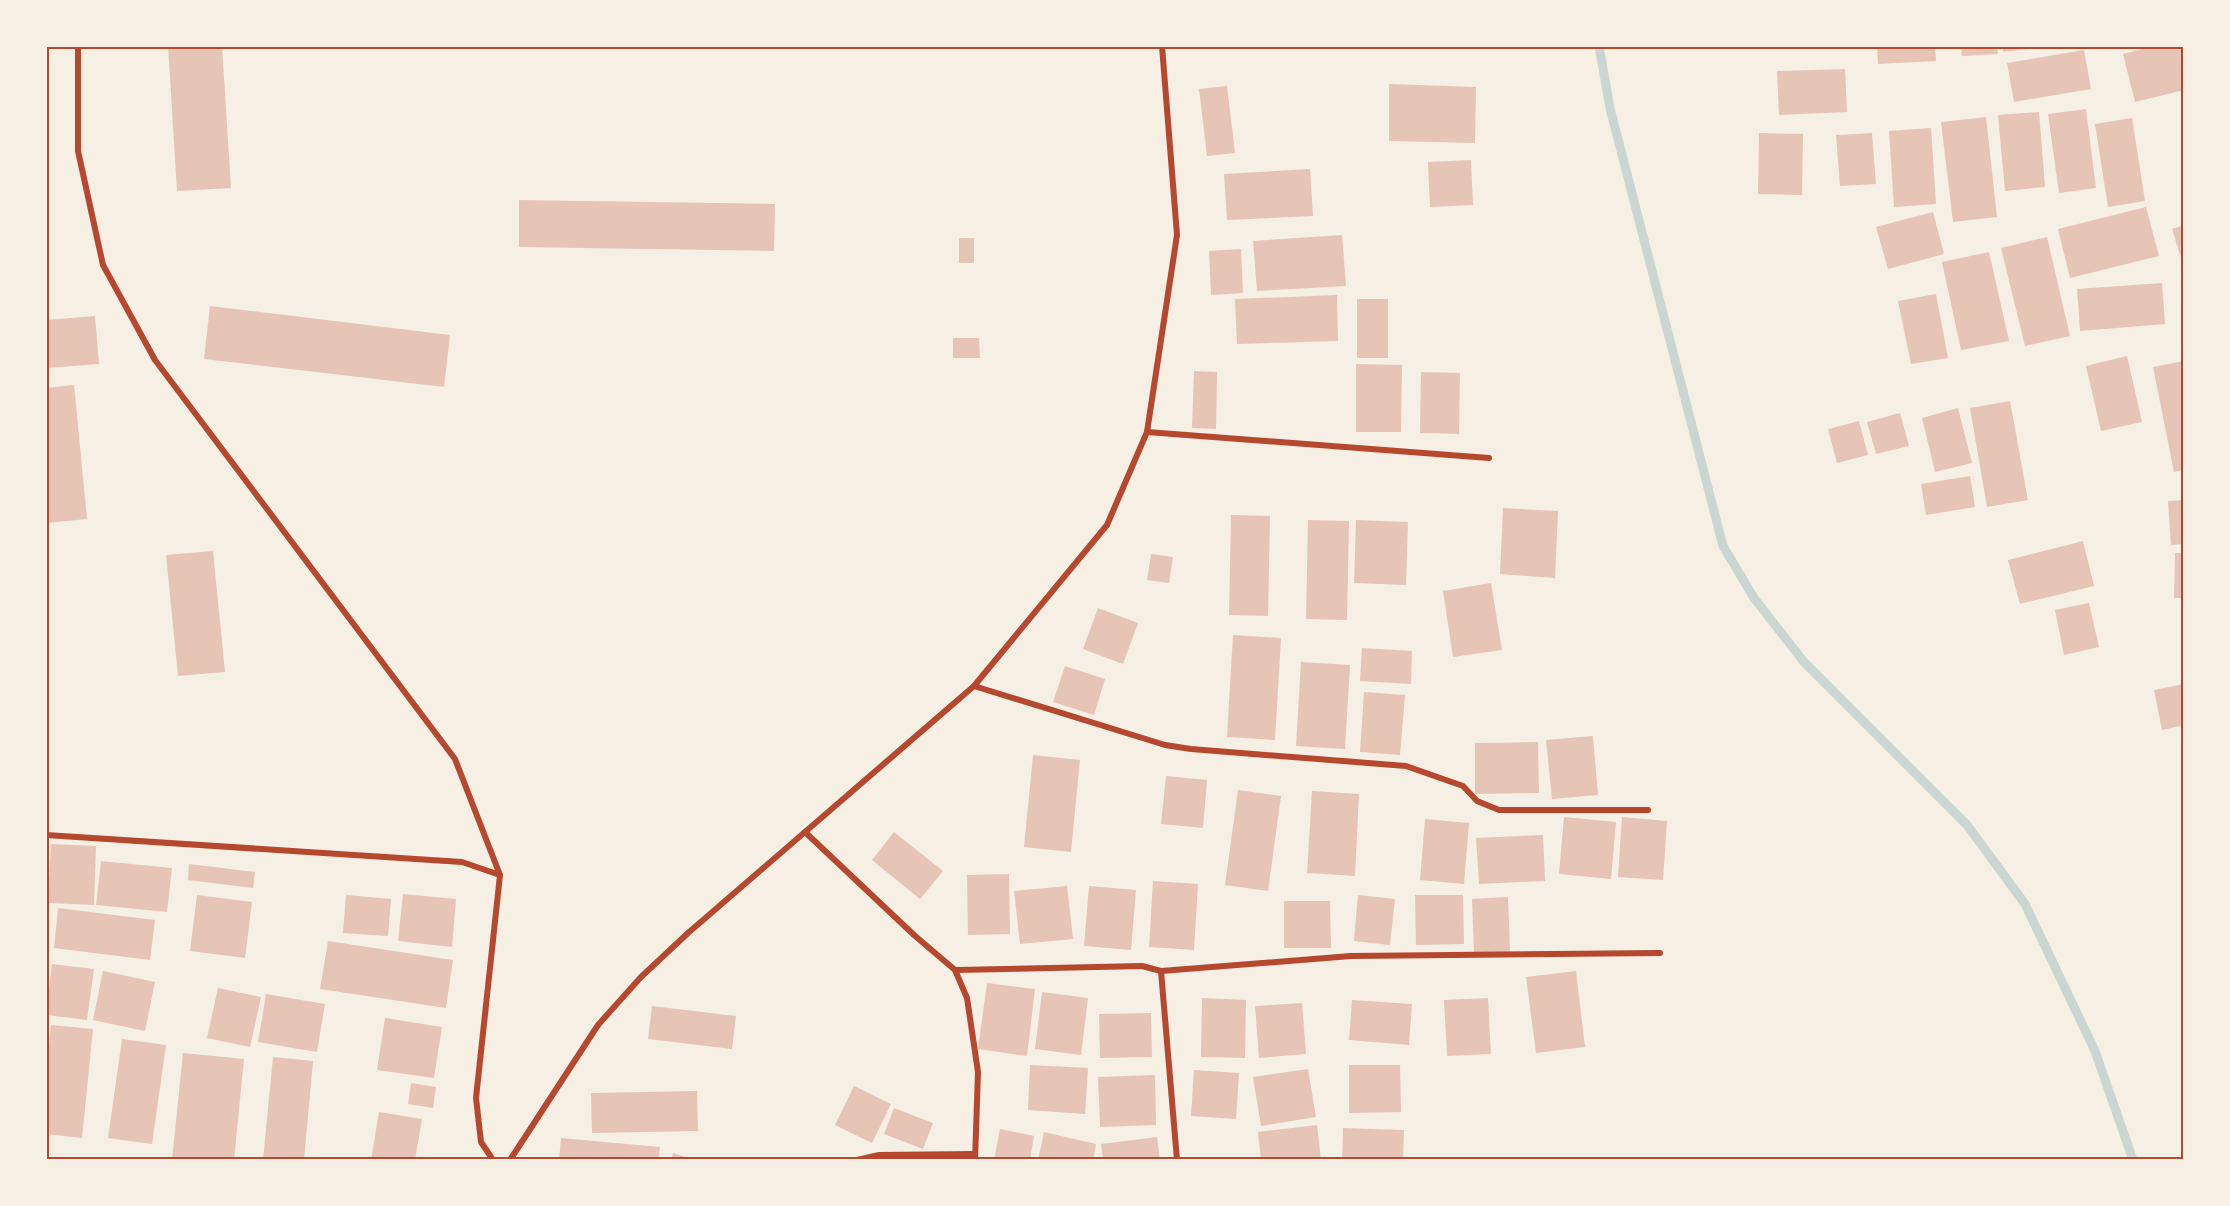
<svg xmlns="http://www.w3.org/2000/svg" width="2230" height="1206" viewBox="0 0 2230 1206" font-family="Literata,serif">
<style>
.lines{fill:none;stroke-linecap:round;stroke-linejoin:round}
.stream{stroke:#c9d6d2;stroke-width:9}
.building{fill:#e6c5b7}
.minor{stroke:#b5482f;stroke-width:6}
.neatline{fill:none;stroke:#b5482f;stroke-width:2}
</style>
<rect width="100%" height="100%" fill="#f6efe4"/>
<g class="lines">
<polyline class="stream" points="1599,46 1610,108 1723,546 1754,598 1804,662 1967,825 2025,904 2095,1051 2133,1160"/>
</g>
<g class="building">
<polygon points="168,46 222,46 231,188 177,191"/>
<polygon points="1877,46 1935,46 1936,61 1878,64"/>
<polygon points="1961,46 1997,46 1998,54 1962,56"/>
<polygon points="2003,46 2037,46 2037,48 2003,52"/>
<polygon points="2155,46 2184,46 2184,90 2135,102 2123,54"/>
<polygon points="2084,50 2091,89 2014,102 2007,63"/>
<polygon points="1845,69 1847,112 1779,115 1777,71"/>
<polygon points="1389,84 1476,87 1475,143 1389,141"/>
<polygon points="1227,86 1235,153 1207,156 1199,89"/>
<polygon points="2086,109 2096,188 2059,193 2048,114"/>
<polygon points="2039,112 2045,187 2005,191 1998,115"/>
<polygon points="1986,117 1997,217 1953,222 1941,122"/>
<polygon points="2132,118 2145,201 2108,207 2095,124"/>
<polygon points="1931,128 1936,204 1894,207 1889,131"/>
<polygon points="1759,133 1803,134 1802,195 1758,194"/>
<polygon points="1872,133 1876,184 1840,186 1836,135"/>
<polygon points="1471,160 1473,205 1430,207 1428,162"/>
<polygon points="1310,169 1313,216 1227,220 1224,174"/>
<polygon points="519,200 775,204 774,251 519,247"/>
<polygon points="2146,207 2159,256 2070,278 2058,229"/>
<polygon points="1933,212 1944,254 1888,269 1876,227"/>
<polygon points="2184,225 2184,264 2183,264 2172,229"/>
<polygon points="1342,235 1346,286 1257,291 1253,241"/>
<polygon points="2047,237 2070,336 2025,346 2001,248"/>
<rect x="959" y="238" width="15" height="25"/>
<polygon points="1241,249 1243,293 1211,295 1209,251"/>
<polygon points="1989,252 2009,341 1961,350 1942,262"/>
<polygon points="2162,283 2165,324 2080,331 2077,289"/>
<polygon points="1936,294 1948,358 1911,364 1898,301"/>
<polygon points="1337,295 1338,341 1237,344 1235,299"/>
<rect x="1357" y="299" width="31" height="59"/>
<polygon points="210,306 450,335 444,387 204,359"/>
<polygon points="95,316 99,364 46,368 46,320"/>
<polygon points="953,338 979,338 980,358 953,358"/>
<polygon points="2127,356 2142,422 2101,431 2086,366"/>
<polygon points="2184,361 2184,470 2174,472 2153,367"/>
<polygon points="1356,364 1402,365 1401,432 1356,432"/>
<polygon points="1194,371 1217,372 1216,429 1192,428"/>
<polygon points="1421,372 1460,373 1459,434 1420,433"/>
<polygon points="74,385 87,519 46,523 46,388"/>
<polygon points="2010,401 2028,500 1987,507 1970,408"/>
<polygon points="1958,408 1972,463 1935,472 1922,418"/>
<polygon points="1900,413 1909,446 1876,454 1867,422"/>
<polygon points="1859,421 1868,455 1837,463 1828,429"/>
<polygon points="1970,476 1975,507 1926,515 1921,484"/>
<polygon points="2184,500 2184,544 2171,545 2168,501"/>
<polygon points="1503,508 1558,511 1555,578 1500,574"/>
<polygon points="1231,515 1270,516 1268,616 1229,615"/>
<polygon points="1308,520 1349,521 1347,620 1306,619"/>
<polygon points="1356,520 1408,522 1406,585 1354,583"/>
<polygon points="2083,541 2094,586 2020,604 2008,560"/>
<polygon points="213,551 225,672 178,676 166,555"/>
<polygon points="2175,553 2184,553 2184,598 2174,598"/>
<polygon points="1151,554 1173,557 1169,583 1147,580"/>
<polygon points="1491,583 1502,650 1453,657 1443,591"/>
<polygon points="2089,603 2099,647 2064,655 2055,610"/>
<polygon points="1098,608 1138,623 1123,664 1083,649"/>
<polygon points="1233,635 1281,638 1275,740 1227,737"/>
<polygon points="1362,648 1412,651 1411,684 1360,681"/>
<polygon points="1301,662 1350,665 1345,749 1296,746"/>
<polygon points="1065,666 1105,679 1094,715 1053,702"/>
<polygon points="2184,684 2184,725 2162,730 2154,690"/>
<polygon points="1364,692 1405,695 1400,755 1360,752"/>
<polygon points="1593,736 1598,795 1552,799 1546,740"/>
<polygon points="1538,742 1539,793 1475,794 1475,743"/>
<polygon points="1033,755 1080,760 1071,852 1024,847"/>
<polygon points="1166,776 1207,780 1203,828 1161,824"/>
<polygon points="1238,790 1281,796 1268,891 1225,885"/>
<polygon points="1312,791 1359,794 1355,876 1307,873"/>
<polygon points="1564,817 1616,822 1611,879 1559,874"/>
<polygon points="1622,817 1667,821 1663,880 1618,877"/>
<polygon points="1425,819 1469,823 1464,884 1420,880"/>
<polygon points="894,832 943,871 920,899 872,860"/>
<polygon points="1543,835 1545,881 1479,884 1476,838"/>
<polygon points="51,844 96,846 94,905 48,903"/>
<polygon points="101,861 172,868 167,912 96,905"/>
<polygon points="189,864 255,872 253,888 188,880"/>
<polygon points="1009,874 1010,934 968,935 967,875"/>
<polygon points="1153,881 1198,884 1194,950 1149,947"/>
<polygon points="1067,886 1073,939 1020,944 1014,891"/>
<polygon points="1089,886 1136,890 1131,950 1084,946"/>
<polygon points="403,894 456,899 452,947 398,941"/>
<polygon points="197,895 252,902 245,958 190,951"/>
<polygon points="346,895 391,899 388,936 343,933"/>
<polygon points="1358,895 1395,899 1390,945 1354,941"/>
<polygon points="1415,895 1463,895 1464,944 1416,945"/>
<polygon points="1508,897 1510,952 1474,953 1472,899"/>
<polygon points="1284,901 1330,901 1331,948 1284,948"/>
<polygon points="58,908 155,920 150,960 54,948"/>
<polygon points="328,941 453,960 446,1008 320,989"/>
<polygon points="52,964 94,969 87,1020 46,1015"/>
<polygon points="103,971 155,982 145,1031 93,1020"/>
<polygon points="1576,971 1585,1047 1536,1053 1526,977"/>
<polygon points="987,983 1035,989 1027,1056 978,1049"/>
<polygon points="218,988 261,997 250,1047 207,1038"/>
<polygon points="1042,992 1088,998 1081,1055 1035,1049"/>
<polygon points="266,994 325,1004 317,1052 258,1042"/>
<polygon points="1202,998 1246,1000 1245,1058 1201,1057"/>
<polygon points="1488,998 1491,1054 1447,1056 1444,1000"/>
<polygon points="1352,1000 1412,1004 1409,1045 1349,1040"/>
<polygon points="1302,1003 1306,1054 1259,1058 1255,1006"/>
<polygon points="652,1006 736,1016 732,1049 648,1039"/>
<polygon points="1151,1013 1152,1057 1100,1058 1099,1014"/>
<polygon points="385,1018 442,1027 434,1078 377,1070"/>
<polygon points="51,1025 93,1029 82,1138 46,1134 46,1072"/>
<polygon points="122,1039 166,1045 152,1144 108,1138"/>
<polygon points="183,1053 244,1059 234,1160 172,1160"/>
<polygon points="273,1057 313,1061 304,1160 263,1160"/>
<polygon points="1030,1065 1088,1068 1085,1114 1028,1110"/>
<polygon points="1349,1065 1400,1065 1401,1112 1349,1113"/>
<polygon points="1308,1069 1316,1117 1261,1126 1253,1077"/>
<polygon points="1194,1070 1239,1073 1236,1119 1191,1116"/>
<polygon points="1155,1075 1156,1125 1100,1127 1098,1077"/>
<polygon points="411,1083 436,1087 433,1108 408,1104"/>
<polygon points="854,1086 891,1104 872,1143 835,1125"/>
<polygon points="697,1091 698,1131 592,1133 591,1093"/>
<polygon points="894,1108 933,1123 923,1149 884,1134"/>
<polygon points="379,1112 422,1119 415,1160 371,1160"/>
<polygon points="1317,1125 1321,1160 1261,1160 1258,1132"/>
<polygon points="1343,1128 1404,1130 1403,1160 1342,1160"/>
<polygon points="1000,1129 1034,1136 1030,1160 994,1160"/>
<polygon points="1044,1132 1096,1144 1093,1160 1038,1160"/>
<polygon points="1157,1137 1160,1160 1103,1160 1101,1144"/>
<polygon points="561,1138 660,1147 658,1160 559,1160"/>
<polygon points="673,1153 692,1159 692,1160 671,1160"/>
</g>
<g class="lines">
<g class="minor">
<polyline points="78,46 78,151 103,265 155,360 455,759 500,875 476,1098 481,1142 493,1160"/>
<polyline points="1147,432 1489,458"/>
<polyline points="974,686 1165,745 1191,749 1406,766 1463,786 1477,801 1499,810 1648,810"/>
<polyline points="805,832 914,935 955,970 967,998 978,1072 975,1160"/>
<polyline points="46,835 462,862 500,875"/>
<polyline points="955,970 1142,966 1161,971 1351,956 1660,953"/>
<polyline points="1161,971 1177,1160"/>
<polyline points="510,1160 598,1025 641,977 688,933 974,686 1107,525 1147,432 1177,235 1162,46"/>
<polyline points="857,1160 879,1155 974,1154"/>
</g>
</g>
<rect width="2230" height="1206" fill="none" stroke="#f6efe4" stroke-width="96"/>
<rect x="48" y="48" width="2134" height="1110" class="neatline"/>
</svg>
